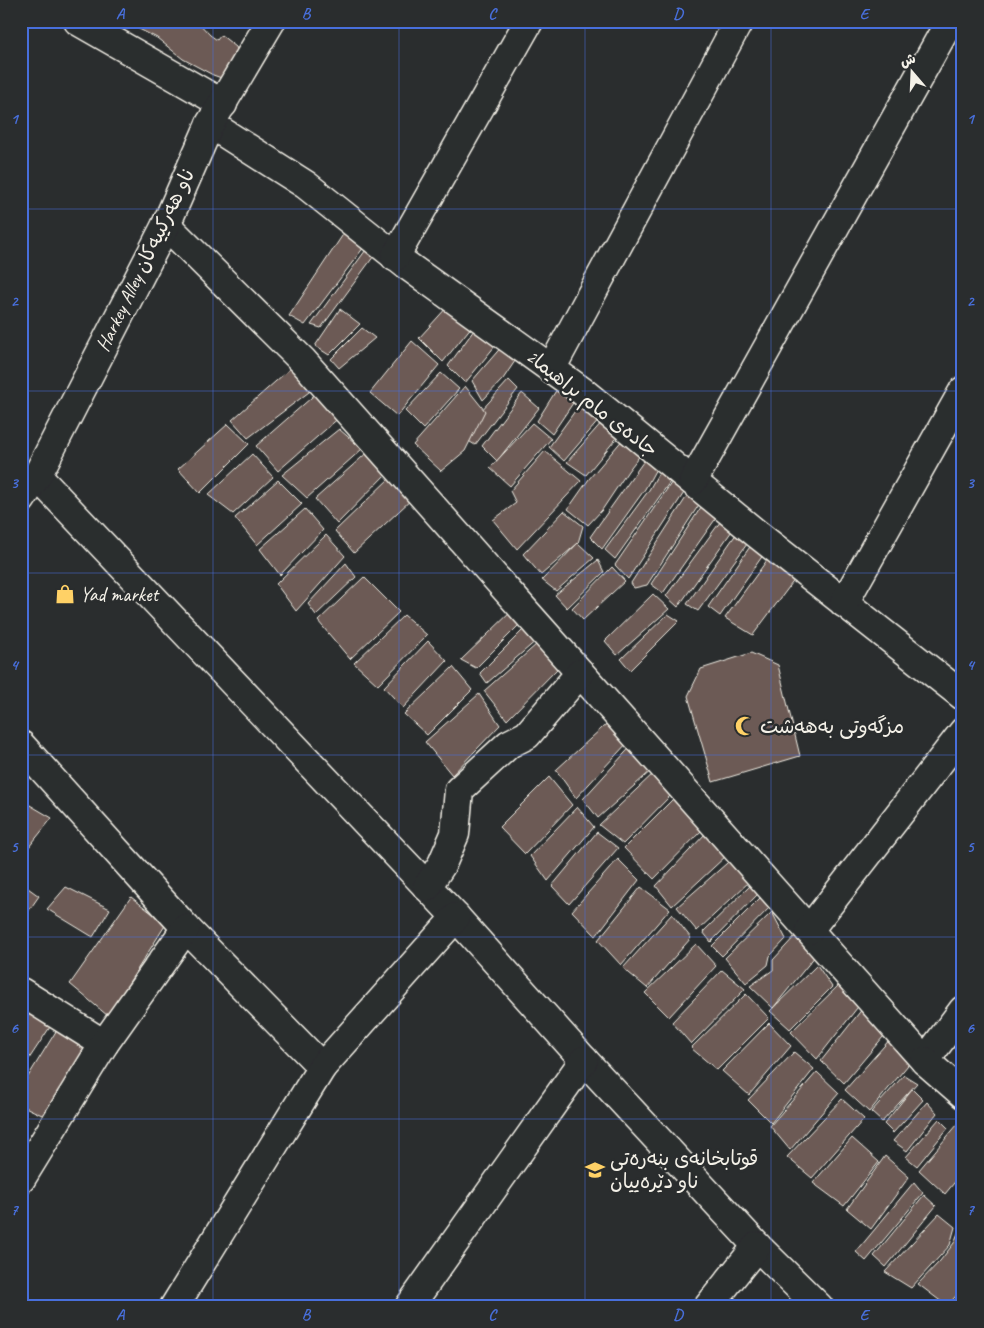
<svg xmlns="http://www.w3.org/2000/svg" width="984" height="1328" viewBox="0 0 984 1328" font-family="Caveat,'Playpen Sans Arabic',sans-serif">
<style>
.building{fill:#6c5a54;stroke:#f4f1e8}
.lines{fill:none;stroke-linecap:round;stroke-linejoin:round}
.minor-casing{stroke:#f4f1e8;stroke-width:31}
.minor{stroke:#2a2d2e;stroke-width:28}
.grid{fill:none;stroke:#486fdb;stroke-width:1;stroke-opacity:0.55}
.labels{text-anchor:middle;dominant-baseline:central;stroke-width:5;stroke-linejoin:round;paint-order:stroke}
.street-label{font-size:20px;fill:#f4f1e8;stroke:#2a2d2e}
.poi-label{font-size:20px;fill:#f4f1e8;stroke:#2a2d2e;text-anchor:start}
.neatline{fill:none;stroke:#486fdb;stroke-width:2}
.grid-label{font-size:16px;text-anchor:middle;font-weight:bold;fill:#486fdb}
</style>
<rect width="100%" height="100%" fill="#2a2d2e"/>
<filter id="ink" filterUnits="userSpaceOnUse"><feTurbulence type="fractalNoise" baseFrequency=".02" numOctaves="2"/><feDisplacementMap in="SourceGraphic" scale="10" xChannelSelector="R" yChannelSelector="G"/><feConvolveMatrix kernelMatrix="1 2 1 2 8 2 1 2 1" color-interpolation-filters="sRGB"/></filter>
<g filter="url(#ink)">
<g class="building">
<polygon points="142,21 197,21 210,35 217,40 221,35 236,47 240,55 227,80 213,75 183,59 157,38 137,28"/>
<polygon points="346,230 364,247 305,325 289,316"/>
<polygon points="371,243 379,249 321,328 311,325"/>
<polygon points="448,306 472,326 443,362 419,338"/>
<polygon points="340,309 360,324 329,355 315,346"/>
<polygon points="362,328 375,338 339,368 331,359"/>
<polygon points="474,330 495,346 465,383 448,366"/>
<polygon points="412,341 439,365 397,416 370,393"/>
<polygon points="503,345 515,361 503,379 483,400 472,381"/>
<polygon points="293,366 317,386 248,438 232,420"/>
<polygon points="441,373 459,389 423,429 405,411"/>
<polygon points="509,380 518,389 475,445 459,435"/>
<polygon points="465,386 485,411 465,451 441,471 413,445"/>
<polygon points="557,389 573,403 552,434 537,421"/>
<polygon points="319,391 341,416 278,471 256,446"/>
<polygon points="522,393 539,408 497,461 482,446"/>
<polygon points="580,404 600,419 564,461 549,447"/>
<polygon points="603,421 620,434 586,475 567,462"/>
<polygon points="532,423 551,439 510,486 490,468"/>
<polygon points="228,424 249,444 200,493 178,469"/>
<polygon points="339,429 362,449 307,498 282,475"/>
<polygon points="624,438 641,454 628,471 602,510 588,525 568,509 589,479"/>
<polygon points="370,450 390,470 337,524 315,499"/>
<polygon points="545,451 581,481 517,549 493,520 516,503 510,491"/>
<polygon points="252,454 273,477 233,514 208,495"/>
<polygon points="648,455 658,465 645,489 602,549 590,537"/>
<polygon points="662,467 672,479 615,559 605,550 649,490"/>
<polygon points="392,476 413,498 354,553 335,531"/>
<polygon points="676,476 689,485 628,579 615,565"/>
<polygon points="278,480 302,504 257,545 235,518"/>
<polygon points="691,490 702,500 647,585 634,588 631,583"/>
<polygon points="705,501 719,514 663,593 651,584"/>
<polygon points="305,509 323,530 280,575 260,549"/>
<polygon points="564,511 583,526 578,543 541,575 523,554"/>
<polygon points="723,518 734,528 678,607 666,596"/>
<polygon points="739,530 750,540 698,611 687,604"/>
<polygon points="326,535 345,556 296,611 276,584"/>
<polygon points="754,541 766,551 720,616 708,607"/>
<polygon points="578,543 594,558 556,591 542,580"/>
<polygon points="770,556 795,579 753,635 725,618"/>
<polygon points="598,560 604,572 567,608 555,595"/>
<polygon points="346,563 356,577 316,615 308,604"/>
<polygon points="612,567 625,581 583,620 572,608"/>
<polygon points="364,577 399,612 350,659 318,621"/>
<polygon points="653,594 669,609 617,655 605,641"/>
<polygon points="515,608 526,618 476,668 461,660"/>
<polygon points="668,614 679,621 630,670 621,659"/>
<polygon points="404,615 427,635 378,685 354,663"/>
<polygon points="527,626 537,640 487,683 480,673"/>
<polygon points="428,641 447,661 403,708 384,687"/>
<polygon points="537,644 559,667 507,720 484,691"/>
<polygon points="751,653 778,665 800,756 713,782 688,696 701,669"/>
<polygon points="453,667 472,690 427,735 404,714"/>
<polygon points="479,694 500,725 452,775 425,742"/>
<polygon points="613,718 629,741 576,798 556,770"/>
<polygon points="635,742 653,769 598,818 583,799"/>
<polygon points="656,771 672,794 623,844 599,825"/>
<polygon points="549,777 572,805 525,854 499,827"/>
<polygon points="675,797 706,826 654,879 624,848"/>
<polygon points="23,801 52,818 21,857 21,804"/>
<polygon points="577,807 594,827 548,881 530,856"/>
<polygon points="597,832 618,848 569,904 552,886"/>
<polygon points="706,833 727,855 672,906 656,886"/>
<polygon points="735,856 750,881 697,931 677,907"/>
<polygon points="618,859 639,880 596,936 572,911"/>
<polygon points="21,883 39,896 21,922"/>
<polygon points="753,883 759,893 711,942 703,932"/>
<polygon points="66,887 110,909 93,937 47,909"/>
<polygon points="641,887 670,909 621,965 598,940"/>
<polygon points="766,892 775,902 722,956 712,946"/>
<polygon points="131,897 166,924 108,1016 70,984"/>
<polygon points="772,912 786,939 770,956 768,965 746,983 725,958"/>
<polygon points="672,914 691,938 647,988 623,968"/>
<polygon points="797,934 816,955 773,1008 750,986 773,970 773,960"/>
<polygon points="696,944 716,966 669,1017 645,993"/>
<polygon points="817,965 832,987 790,1029 770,1011"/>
<polygon points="722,970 745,989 691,1044 672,1022"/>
<polygon points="843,981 861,1003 817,1059 791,1032"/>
<polygon points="746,994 769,1018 717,1070 691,1048"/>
<polygon points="25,1008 50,1027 21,1071 21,1014"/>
<polygon points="863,1008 889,1030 844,1083 821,1061"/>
<polygon points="769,1023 791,1046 749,1095 722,1071"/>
<polygon points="58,1028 90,1047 42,1115 21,1105 21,1088"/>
<polygon points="892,1037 913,1059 869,1112 845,1090"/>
<polygon points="794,1052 814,1069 771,1123 748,1100"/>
<polygon points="817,1072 839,1093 790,1150 770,1126"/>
<polygon points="904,1075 917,1083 882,1122 871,1112"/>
<polygon points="912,1089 923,1100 893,1133 884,1124"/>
<polygon points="842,1099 864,1119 812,1178 787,1157"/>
<polygon points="927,1102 937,1113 907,1151 893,1141"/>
<polygon points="963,1118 963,1172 945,1194 919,1170"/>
<polygon points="939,1119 948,1128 917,1166 906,1157"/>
<polygon points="852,1138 879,1162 844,1206 813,1183"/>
<polygon points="885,1156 909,1177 871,1229 847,1209"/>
<polygon points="914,1182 923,1193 866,1261 856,1252"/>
<polygon points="924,1195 936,1206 886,1267 874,1256"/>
<polygon points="939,1214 955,1227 950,1245 911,1288 885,1272"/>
<polygon points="960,1228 963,1230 963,1288 947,1306 918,1284 940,1261 954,1243"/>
</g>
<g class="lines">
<defs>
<g id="minor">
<polyline points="78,21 223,104"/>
<polyline points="210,124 306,185 405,264 582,391 757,534 963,696"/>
<polyline points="166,225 303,361 925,1061 963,1010"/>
<polyline points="395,257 529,21"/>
<polyline points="551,369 739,21"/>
<polyline points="37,476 456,917 584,1060 757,1246 819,1307"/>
<polyline points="693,481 950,21"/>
<polyline points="21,500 37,476 166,225 210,124 271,21"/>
<polyline points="844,603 963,391"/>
<polyline points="21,745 186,928 322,1067"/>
<polyline points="427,887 442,864 455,834 459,790 509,744 527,735 580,673"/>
<polyline points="809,930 963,732"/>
<polyline points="21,992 104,1044"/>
<polyline points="925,1061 963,1094"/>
<polyline points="21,1179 104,1044 186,928"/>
<polyline points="174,1307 322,1067 456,917"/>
<polyline points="409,1307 584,1060"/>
<polyline points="708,1307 757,1246"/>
</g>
</defs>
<use href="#minor" class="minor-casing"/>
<use href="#minor" class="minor"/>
</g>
</g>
<path class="grid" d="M 213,21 L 213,1307M 399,21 L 399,1307M 585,21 L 585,1307M 771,21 L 771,1307M 21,209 L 963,209M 21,391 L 963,391M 21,573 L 963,573M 21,755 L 963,755M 21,937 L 963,937M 21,1119 L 963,1119"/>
<defs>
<symbol id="shop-bare" viewBox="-9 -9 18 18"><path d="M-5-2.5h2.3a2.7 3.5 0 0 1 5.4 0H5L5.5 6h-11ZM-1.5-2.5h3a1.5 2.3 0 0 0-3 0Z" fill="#ffd166" stroke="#2a2d2e" stroke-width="2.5" paint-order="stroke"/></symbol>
<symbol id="mosque-bare" viewBox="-9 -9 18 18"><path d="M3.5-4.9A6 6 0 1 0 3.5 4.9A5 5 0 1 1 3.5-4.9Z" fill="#ffd166" stroke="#2a2d2e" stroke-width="2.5" paint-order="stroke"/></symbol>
<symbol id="school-bare" viewBox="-9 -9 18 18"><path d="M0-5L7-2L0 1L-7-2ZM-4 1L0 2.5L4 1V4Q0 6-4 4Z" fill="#ffd166" stroke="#2a2d2e" stroke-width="2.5" paint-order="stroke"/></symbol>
</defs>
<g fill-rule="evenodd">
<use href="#shop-bare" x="51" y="580" width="28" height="28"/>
<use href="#mosque-bare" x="731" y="712" width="28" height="28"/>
<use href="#school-bare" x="581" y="1156" width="28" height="28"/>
</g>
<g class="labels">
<g class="street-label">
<text transform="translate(145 260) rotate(-64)">Harkey Alley ناو هەركييەكان</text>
<text transform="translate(592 403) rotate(38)">جادەی مام براهیما2</text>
</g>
<g class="poi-label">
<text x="80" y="594">Yad market</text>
<text x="760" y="726">مزگەوتی بەهەشت</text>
<text x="610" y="1158">قوتابخانەى بنەرەتى<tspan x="610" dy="23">ناو دێرەييان</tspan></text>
</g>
</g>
<rect width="984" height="1328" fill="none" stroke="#2a2d2e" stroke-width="55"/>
<g transform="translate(912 72) rotate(341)" stroke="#2a2d2e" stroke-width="4" paint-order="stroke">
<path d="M0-4L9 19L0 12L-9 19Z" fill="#f4f1e8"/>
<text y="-8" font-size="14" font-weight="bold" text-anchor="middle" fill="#f4f1e8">ش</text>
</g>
<rect x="28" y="28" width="928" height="1272" class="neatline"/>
<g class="grid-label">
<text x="120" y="19">A</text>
<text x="306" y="19">B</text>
<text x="492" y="19">C</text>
<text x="678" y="19">D</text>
<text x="864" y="19">E</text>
<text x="14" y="124">1</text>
<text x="970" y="124">1</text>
<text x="14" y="306">2</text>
<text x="970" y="306">2</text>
<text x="14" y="488">3</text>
<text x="970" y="488">3</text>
<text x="14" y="670">4</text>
<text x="970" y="670">4</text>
<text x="14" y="852">5</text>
<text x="970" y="852">5</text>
<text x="14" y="1033">6</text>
<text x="970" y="1033">6</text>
<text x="14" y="1215">7</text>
<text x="970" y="1215">7</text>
<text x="120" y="1320">A</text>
<text x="306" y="1320">B</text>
<text x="492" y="1320">C</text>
<text x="678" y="1320">D</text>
<text x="864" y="1320">E</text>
</g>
</svg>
